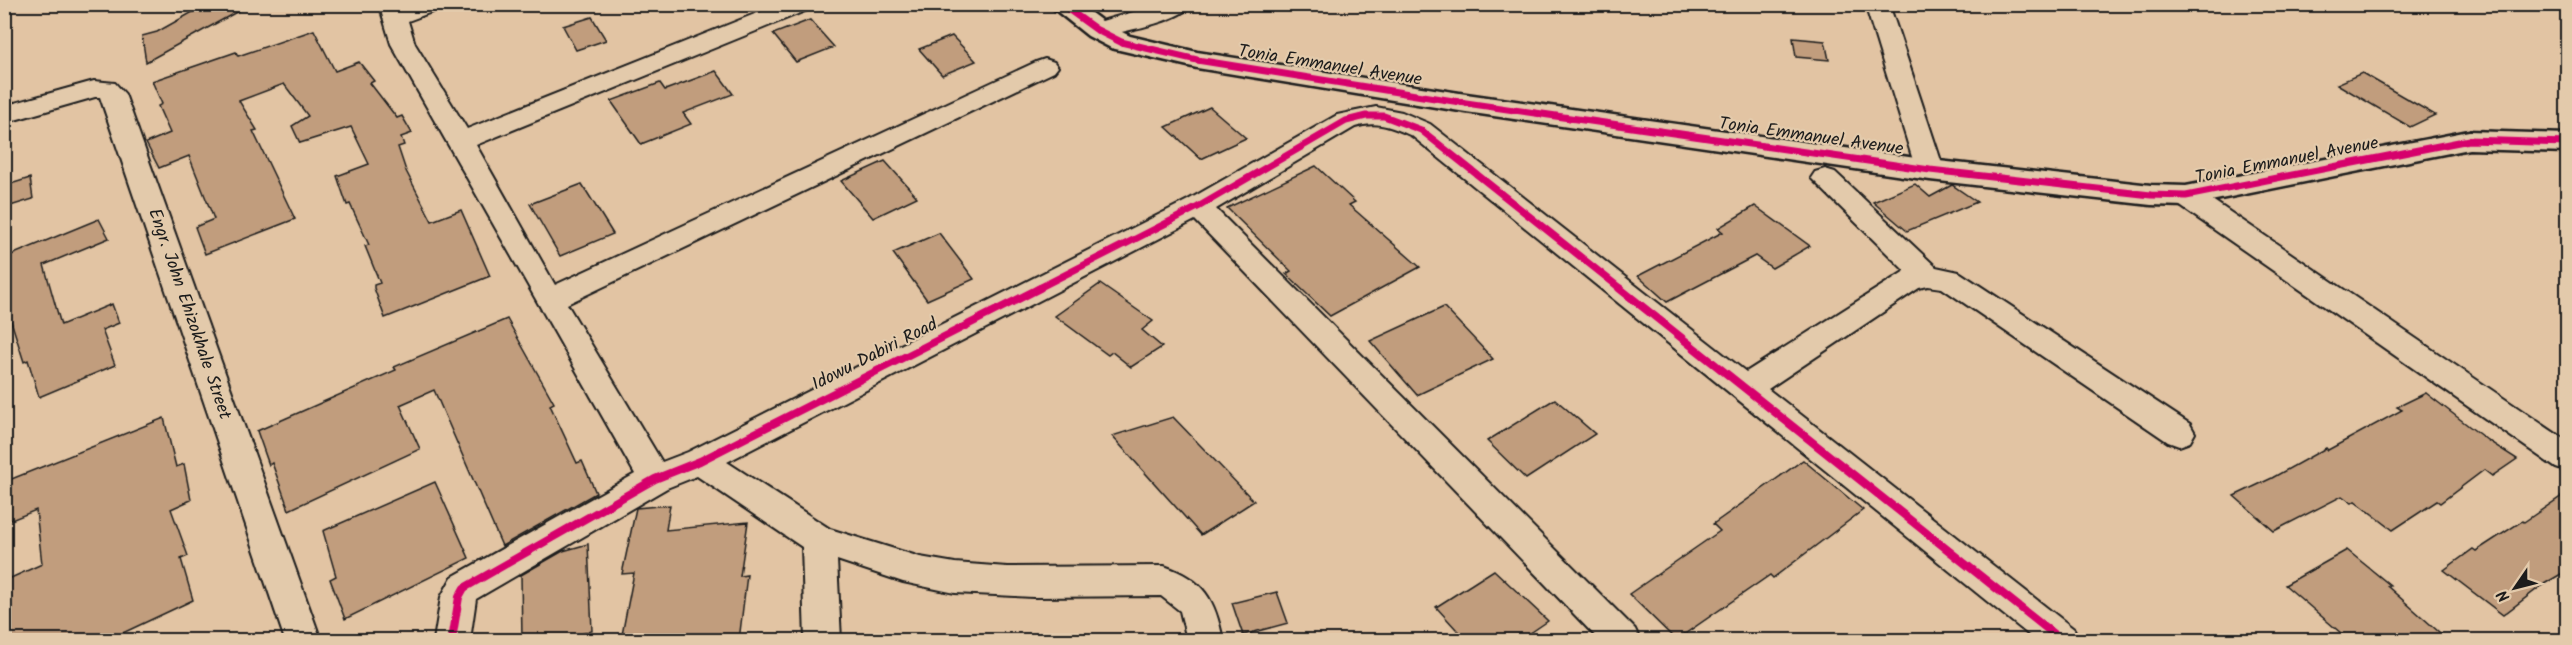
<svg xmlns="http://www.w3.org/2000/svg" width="2572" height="645" viewBox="0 0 2572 645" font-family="Kalam,sans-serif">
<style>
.building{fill:#c19d7d;stroke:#1c1c1c;stroke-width:1.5}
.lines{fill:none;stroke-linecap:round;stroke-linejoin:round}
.street-casing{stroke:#1c1c1c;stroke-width:4}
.secondary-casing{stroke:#1c1c1c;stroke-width:5}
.street{fill:#e3caab;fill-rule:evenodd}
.secondary{fill:#e3caab;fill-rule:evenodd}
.cycleway-far1-casing{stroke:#e3caab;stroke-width:10}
.cycleway-casing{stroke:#e3caab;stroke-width:12}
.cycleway-far1{stroke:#d6006c;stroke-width:7}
.cycleway{stroke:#d6006c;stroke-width:8}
.labels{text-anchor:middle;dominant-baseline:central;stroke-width:4.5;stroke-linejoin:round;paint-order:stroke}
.street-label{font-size:18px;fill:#1c1c1c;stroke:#e3caab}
</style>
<rect width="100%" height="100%" fill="#e2c4a3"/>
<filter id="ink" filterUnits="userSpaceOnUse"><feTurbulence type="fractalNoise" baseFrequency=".0167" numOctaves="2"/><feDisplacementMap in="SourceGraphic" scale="12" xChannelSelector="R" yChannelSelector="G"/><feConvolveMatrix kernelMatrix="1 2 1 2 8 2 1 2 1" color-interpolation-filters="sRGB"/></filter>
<g filter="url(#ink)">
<g class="building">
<polygon points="207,4 251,4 146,62 142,36 157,32"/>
<polygon points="592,17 606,40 576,50 563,26"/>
<polygon points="810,20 834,47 796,62 773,34"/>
<polygon points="314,30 335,71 359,62 374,81 370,83 397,118 402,116 412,133 401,137 404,145 398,147 406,171 432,221 461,210 490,276 385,318 374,288 374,285 380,283 365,246 369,245 350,204 347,205 337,176 369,164 351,127 300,143 292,126 308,116 284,84 239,101 257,130 253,131 295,219 205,254 195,227 214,219 189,156 159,168 146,143 170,133 158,106 162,104 152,81 236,52 238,56"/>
<polygon points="952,36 976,61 942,75 919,49"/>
<polygon points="1793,38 1825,41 1829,60 1796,57"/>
<polygon points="716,71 733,94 683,113 691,124 641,144 611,101 660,83 665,90"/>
<polygon points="2362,73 2435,115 2410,127 2337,84"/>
<polygon points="1210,107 1246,138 1201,159 1166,127"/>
<polygon points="885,161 917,197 873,218 841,181"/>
<polygon points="1316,166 1355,202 1349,205 1420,267 1330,316 1286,274 1291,271 1227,208"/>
<polygon points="30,178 33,199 4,208 4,186"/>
<polygon points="582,184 613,234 560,256 530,204"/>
<polygon points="1915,184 1930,197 1952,185 1977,202 1907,231 1873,202"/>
<polygon points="1755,206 1810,246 1772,268 1755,256 1667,302 1638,276 1723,232 1718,228"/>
<polygon points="99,219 109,238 44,265 61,325 112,304 119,323 102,330 115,365 39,397 28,360 24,362 11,321 4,323 4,258"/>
<polygon points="939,233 974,279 927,300 893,253"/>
<polygon points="1100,284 1153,321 1142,330 1162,347 1131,367 1112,352 1108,355 1055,316"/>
<polygon points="1444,307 1493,359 1417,395 1370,341"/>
<polygon points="507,319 554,403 550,405 577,463 582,461 596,493 502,546 434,390 400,405 420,449 289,510 272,463 269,465 257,431 396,370 394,367"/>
<polygon points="2426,393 2487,440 2517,459 2492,476 2484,470 2440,503 2437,501 2393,530 2355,501 2352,503 2342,496 2274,531 2234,496 2272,478 2326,448 2328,450 2402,410 2397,407"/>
<polygon points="1555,399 1595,434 1526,479 1487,441"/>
<polygon points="1173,417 1254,501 1201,535 1112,436"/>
<polygon points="164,418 176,467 184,464 191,500 171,509 188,556 181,559 193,600 108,640 4,640 4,581 42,564 36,510 4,523 4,482"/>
<polygon points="1803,460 1863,510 1773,578 1770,575 1676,640 1629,594 1720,531 1713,524"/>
<polygon points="435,482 469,558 345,619 330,579 336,576 323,531"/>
<polygon points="2568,492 2568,570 2544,584 2503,615 2444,570 2473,549 2476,551 2522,521 2524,522"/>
<polygon points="670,505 666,530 748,522 740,576 747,575 739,640 621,640 634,573 622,574 636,508"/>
<polygon points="588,544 592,631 558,640 522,640 521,575 563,551"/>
<polygon points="2347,550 2390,585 2387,586 2448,640 2349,640 2285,585"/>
<polygon points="1494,570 1548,621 1520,640 1466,640 1436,607"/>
<polygon points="1277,592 1288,623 1243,635 1232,603"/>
</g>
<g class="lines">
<defs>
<g id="street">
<path d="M 379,4 L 444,4 L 440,9 L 408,21 L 415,44 L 467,129 L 780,4 L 814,4 L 810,9 L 476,145 L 555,285 L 1036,62 L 1045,59 L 1054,62 L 1058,67 L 1054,72 L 567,304 L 662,462 L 688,452 L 1188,200 L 1337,115 L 1376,107 L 1402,112 L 1430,124 L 1746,372 L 1905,271 L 1811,178 L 1815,172 L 1825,169 L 1835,172 L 1936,267 L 1959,272 L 2190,424 L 2195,433 L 2190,442 L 2179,446 L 2168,442 L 1942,288 L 1928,286 L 1919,288 L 1768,389 L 2074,629 L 2079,640 L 2035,640 L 1412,136 C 1393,127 1376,120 1355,127 L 1216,209 L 1635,629 L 1640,640 L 1599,640 L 1195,220 L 727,462 L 830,529 L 920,557 L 955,563 L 1007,567 L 1164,566 C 1204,580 1215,599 1223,640 L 1187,640 L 1180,611 L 1161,596 L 1033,597 L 955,593 L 903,582 L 837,560 L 841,640 L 805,640 L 802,547 L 697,476 L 667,488 L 476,599 L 470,640 L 434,640 L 441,597 L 452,577 L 635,474 L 391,44 Z"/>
<path d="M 1161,4 L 1192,4 C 1179,23 1119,32 1097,37 L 1088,35 L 1085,30 L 1088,25 Z"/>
<polygon points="1865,4 1889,4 1944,170 1940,176 1930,179 1920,176 1916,170"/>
<polygon points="94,81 115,83 125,94 321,640 285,640 100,97 95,97 4,123 4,106"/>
<polygon points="2186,187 2196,189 2568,442 2568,472 2556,468 2176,203 2172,196 2176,189"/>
</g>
<polygon id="secondary" points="1048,4 1079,4 1106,24 1130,36 1197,52 1466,94 1930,160 2151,185 2186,186 2469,131 2568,134 2568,152 2469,149 2186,206 2151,205 1930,180 1466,112 1197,68 1111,48 1088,36"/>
</defs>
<use href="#street" class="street-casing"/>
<use href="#secondary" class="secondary-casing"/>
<use href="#street" class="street"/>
<use href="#secondary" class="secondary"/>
<defs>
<g id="cycleway-far1">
<polyline points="1061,4 1097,30 1121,42 1197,60 1466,103 1930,170 2151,195 2186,196 2469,140 2568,143"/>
<polyline points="1037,289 1198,207 1346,121 1366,116 1384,116 1421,130 1621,289"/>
</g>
<g id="cycleway">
<polyline points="1619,288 2061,640"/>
<polyline points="452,640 459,597 464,588 655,479 700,461 1040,288"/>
</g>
</defs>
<use href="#cycleway-far1" class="cycleway-far1-casing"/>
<use href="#cycleway" class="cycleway-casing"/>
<use href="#cycleway-far1" class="cycleway-far1"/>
<use href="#cycleway" class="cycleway"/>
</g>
</g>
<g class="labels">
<g class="street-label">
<text transform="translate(1330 66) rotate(9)">Tonia Emmanuel Avenue</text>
<text transform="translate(1811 137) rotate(8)">Tonia Emmanuel Avenue</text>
<text transform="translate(2287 161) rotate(-11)">Tonia Emmanuel Avenue</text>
<text transform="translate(189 314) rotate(71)">Engr. John Ehizokhale Street</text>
<text transform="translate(875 355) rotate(-27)">Idowu Dabiri Road</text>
</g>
</g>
<rect width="2572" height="645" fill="none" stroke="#e3caab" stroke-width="24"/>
<rect x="12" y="12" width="2548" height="621" fill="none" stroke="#1c1c1c" stroke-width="2" filter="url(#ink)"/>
<g transform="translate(2515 588) rotate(235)" stroke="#e3caab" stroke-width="4.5" paint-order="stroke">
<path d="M0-4.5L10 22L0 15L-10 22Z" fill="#1c1c1c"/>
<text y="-9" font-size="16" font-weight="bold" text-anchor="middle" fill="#1c1c1c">N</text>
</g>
</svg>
